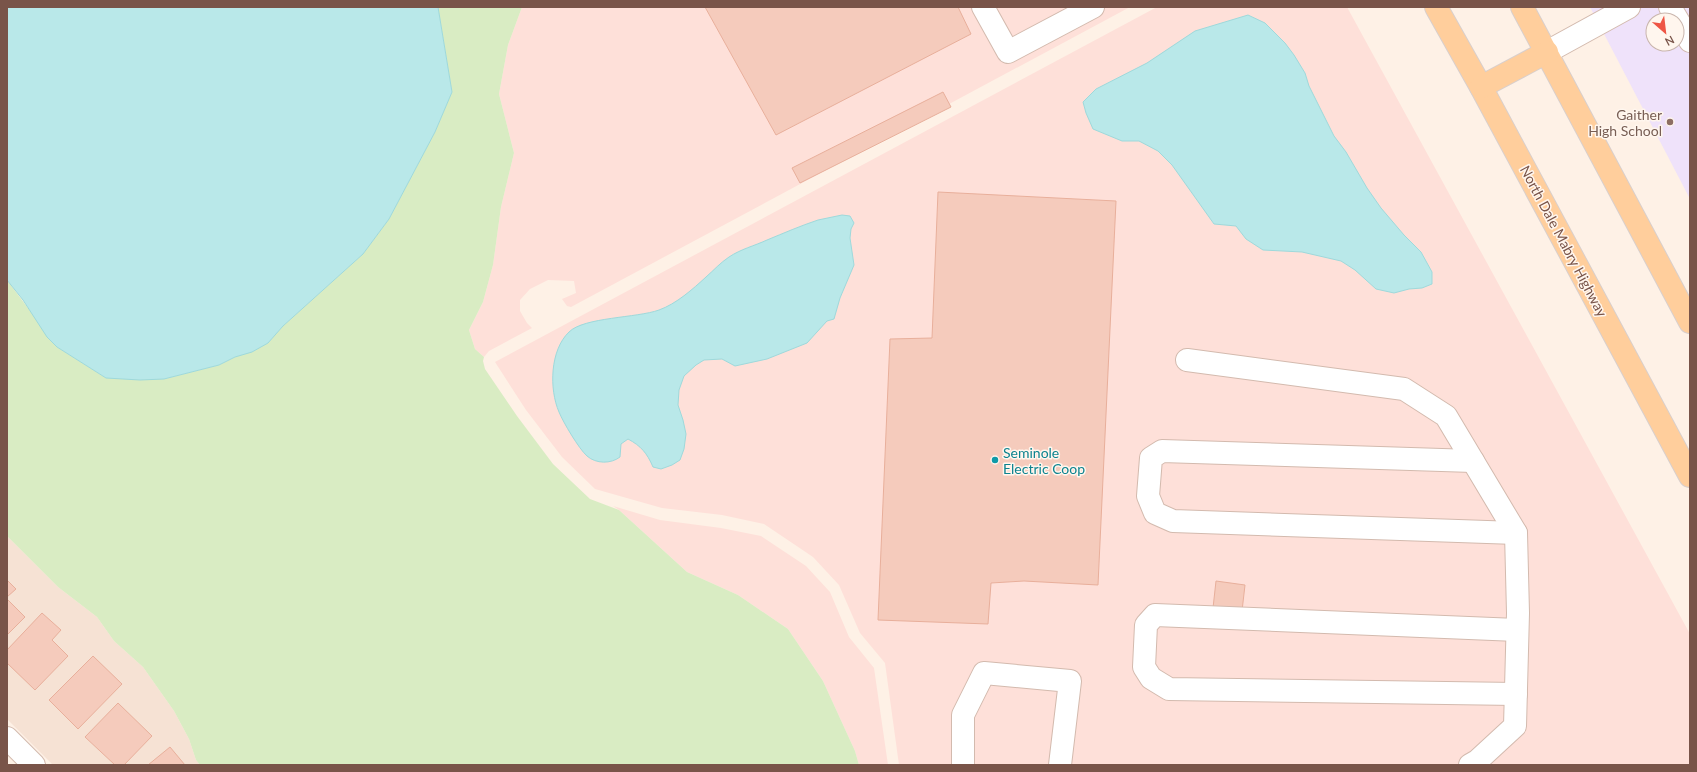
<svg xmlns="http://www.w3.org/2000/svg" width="1697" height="772" viewBox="0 0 1697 772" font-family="Lato,sans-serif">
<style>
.residential{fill:#f6e2d4}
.commercial{fill:#fee0d9}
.education{fill:#efe2fa;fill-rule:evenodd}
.green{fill:#d9ecc3}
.water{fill:#b9e8e9;stroke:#9ed9db}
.building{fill:#f5cbbc;stroke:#e8af9b}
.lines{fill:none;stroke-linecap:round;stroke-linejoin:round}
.minor-casing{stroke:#d3baae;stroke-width:24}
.major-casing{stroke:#d9cfcc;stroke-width:24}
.minor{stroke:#fff;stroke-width:22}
.major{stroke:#ffce9c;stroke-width:22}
.education-dot{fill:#8d6e63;stroke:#fff6ee;stroke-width:1.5}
.culture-dot{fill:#0f9aa8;stroke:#fff6ee;stroke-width:1.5}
.labels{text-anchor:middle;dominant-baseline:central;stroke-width:3;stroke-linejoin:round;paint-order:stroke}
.education-label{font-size:14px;fill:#785e54;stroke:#fff6ee;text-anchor:end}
.street-label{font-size:14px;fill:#795449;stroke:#fff6ee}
.culture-label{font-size:14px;fill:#0d838f;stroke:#fff6ee;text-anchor:start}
</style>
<rect width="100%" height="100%" fill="#fef1e6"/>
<polygon class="residential" points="7,536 58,587 97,617 114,641 143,667 174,711 189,739 196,760 200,765 53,765 7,719"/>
<g class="commercial">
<polygon points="522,7 1130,7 571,307 567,306 562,299 576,293 574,281 548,280 530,289 520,300 520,311 527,323 532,328 489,351 484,357 475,349 469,330 483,302 493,265 501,207 514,153 499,94 508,45"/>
<polygon points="1157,7 1347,7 1690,634 1690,765 899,765 885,663 860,633 839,585 813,557 764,524 722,515 662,508 595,489 562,457 526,410 495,362"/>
<polygon points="613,506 660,520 721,528 761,536 806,566 830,592 849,637 874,668 888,765 859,765 855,751 823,681 788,629 738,595 687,572 619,510"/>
</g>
<path class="education" d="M 1590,7 L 1690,7 L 1690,199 ZM 1653,20 L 1677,20 L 1677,44 L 1653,44 Z"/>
<polygon class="green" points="438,7 522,7 508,45 499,94 514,153 501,207 493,265 483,302 469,330 475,349 484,357 483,361 485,369 517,416 553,464 590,499 619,510 687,572 738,595 788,629 823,681 855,751 859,765 200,765 196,760 189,739 174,711 143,667 114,641 97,617 58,587 7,536 7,280 57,347 106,378 164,379 219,365 235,357 252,351 268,343 283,326 363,254 389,219 435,132 452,92"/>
<g class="water">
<polygon points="7,7 438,7 452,92 435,132 389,219 363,254 283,326 268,343 252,352 235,357 219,365 164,379 140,380 106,378 57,347 47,337 23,300 7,280"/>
<polygon points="1248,15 1265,23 1285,43 1294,55 1305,73 1309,86 1334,136 1346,152 1367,188 1381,208 1404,235 1421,252 1432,272 1432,284 1422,288 1409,289 1394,293 1376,289 1355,270 1341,261 1302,252 1263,250 1246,239 1236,226 1214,224 1172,165 1158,151 1139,141 1122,141 1093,129 1086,113 1083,102 1096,89 1147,63 1195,31"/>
<path d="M 842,215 L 850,216 L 854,223 L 851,229 L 850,238 L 854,265 L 840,298 L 834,319 L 827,321 L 807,343 L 767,359 L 735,366 L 722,359 L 704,360 L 696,365 L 684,376 L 679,390 L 678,405 L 683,420 L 686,434 L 684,449 L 680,460 L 672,465 L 661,469 L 653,467 C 647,453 641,446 628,439 L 621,444 L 620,457 C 611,464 596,464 587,456 C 579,449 563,422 559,412 C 549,389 550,350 569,332 C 584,317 637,318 659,310 C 676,304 693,289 706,277 C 714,270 720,263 729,257 C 741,249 754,246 767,240 C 784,233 800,226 818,220 C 826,218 834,217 842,215 Z"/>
</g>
<g class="building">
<polygon points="705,7 958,7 971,34 776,135"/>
<polygon points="943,92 951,107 800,183 792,168"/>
<polygon points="938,192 1116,201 1098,585 1024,581 991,583 988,624 878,620 890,339 932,338"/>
<polygon points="7,580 16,589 7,597"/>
<polygon points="1216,581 1245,585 1242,611 1213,608"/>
<polygon points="7,599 25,617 7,635"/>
<polygon points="42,613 61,630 52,640 68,656 35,690 7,663 7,650"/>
<polygon points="93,656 122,684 78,729 49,700"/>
<polygon points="118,703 152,736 124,765 115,765 85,737"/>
<polygon points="170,747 185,765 148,765"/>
</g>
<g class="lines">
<defs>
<g id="minor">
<polyline points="983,7 1008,52 1093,7"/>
<polyline points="1670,7 1690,41"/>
<polyline points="1547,52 1629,7"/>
<polyline points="1187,360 1404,389 1446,416 1516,533 1518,613 1515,726 1477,761 1470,765"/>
<polyline points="1473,461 1162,451 1151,458 1148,496 1155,513 1173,521 1516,533"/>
<polyline points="1516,694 1169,689 1151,678 1144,667 1146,625 1155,615 1517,630"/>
<polyline points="7,738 34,765"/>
<polyline points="963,765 963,715 984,673 1070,681 1060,765"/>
</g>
<g id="major">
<polyline points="1436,7 1481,87 1690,476"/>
<polyline points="1522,7 1690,322"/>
<polyline points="1481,87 1547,52"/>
</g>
</defs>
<use href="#minor" class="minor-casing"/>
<use href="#major" class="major-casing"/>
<use href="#minor" class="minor"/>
<use href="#major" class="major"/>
</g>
<circle class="education-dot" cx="1670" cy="122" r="4"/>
<circle class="culture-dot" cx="995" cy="460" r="4"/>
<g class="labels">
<g class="education-label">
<text x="1662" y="114">Gaither<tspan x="1662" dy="16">High School</tspan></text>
</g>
<g class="street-label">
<text transform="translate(1564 241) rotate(62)">North Dale Mabry Highway</text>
</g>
<g class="culture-label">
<text x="1003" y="452">Seminole<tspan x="1003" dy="16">Electric Coop</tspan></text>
</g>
</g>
<rect width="1697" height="772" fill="none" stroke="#795449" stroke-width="16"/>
<g transform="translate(1665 32) rotate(152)"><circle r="19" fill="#fff6ee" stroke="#c9b5ac"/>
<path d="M0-3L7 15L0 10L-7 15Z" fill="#ee5545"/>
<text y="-6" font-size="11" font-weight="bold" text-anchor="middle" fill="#795449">N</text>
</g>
</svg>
